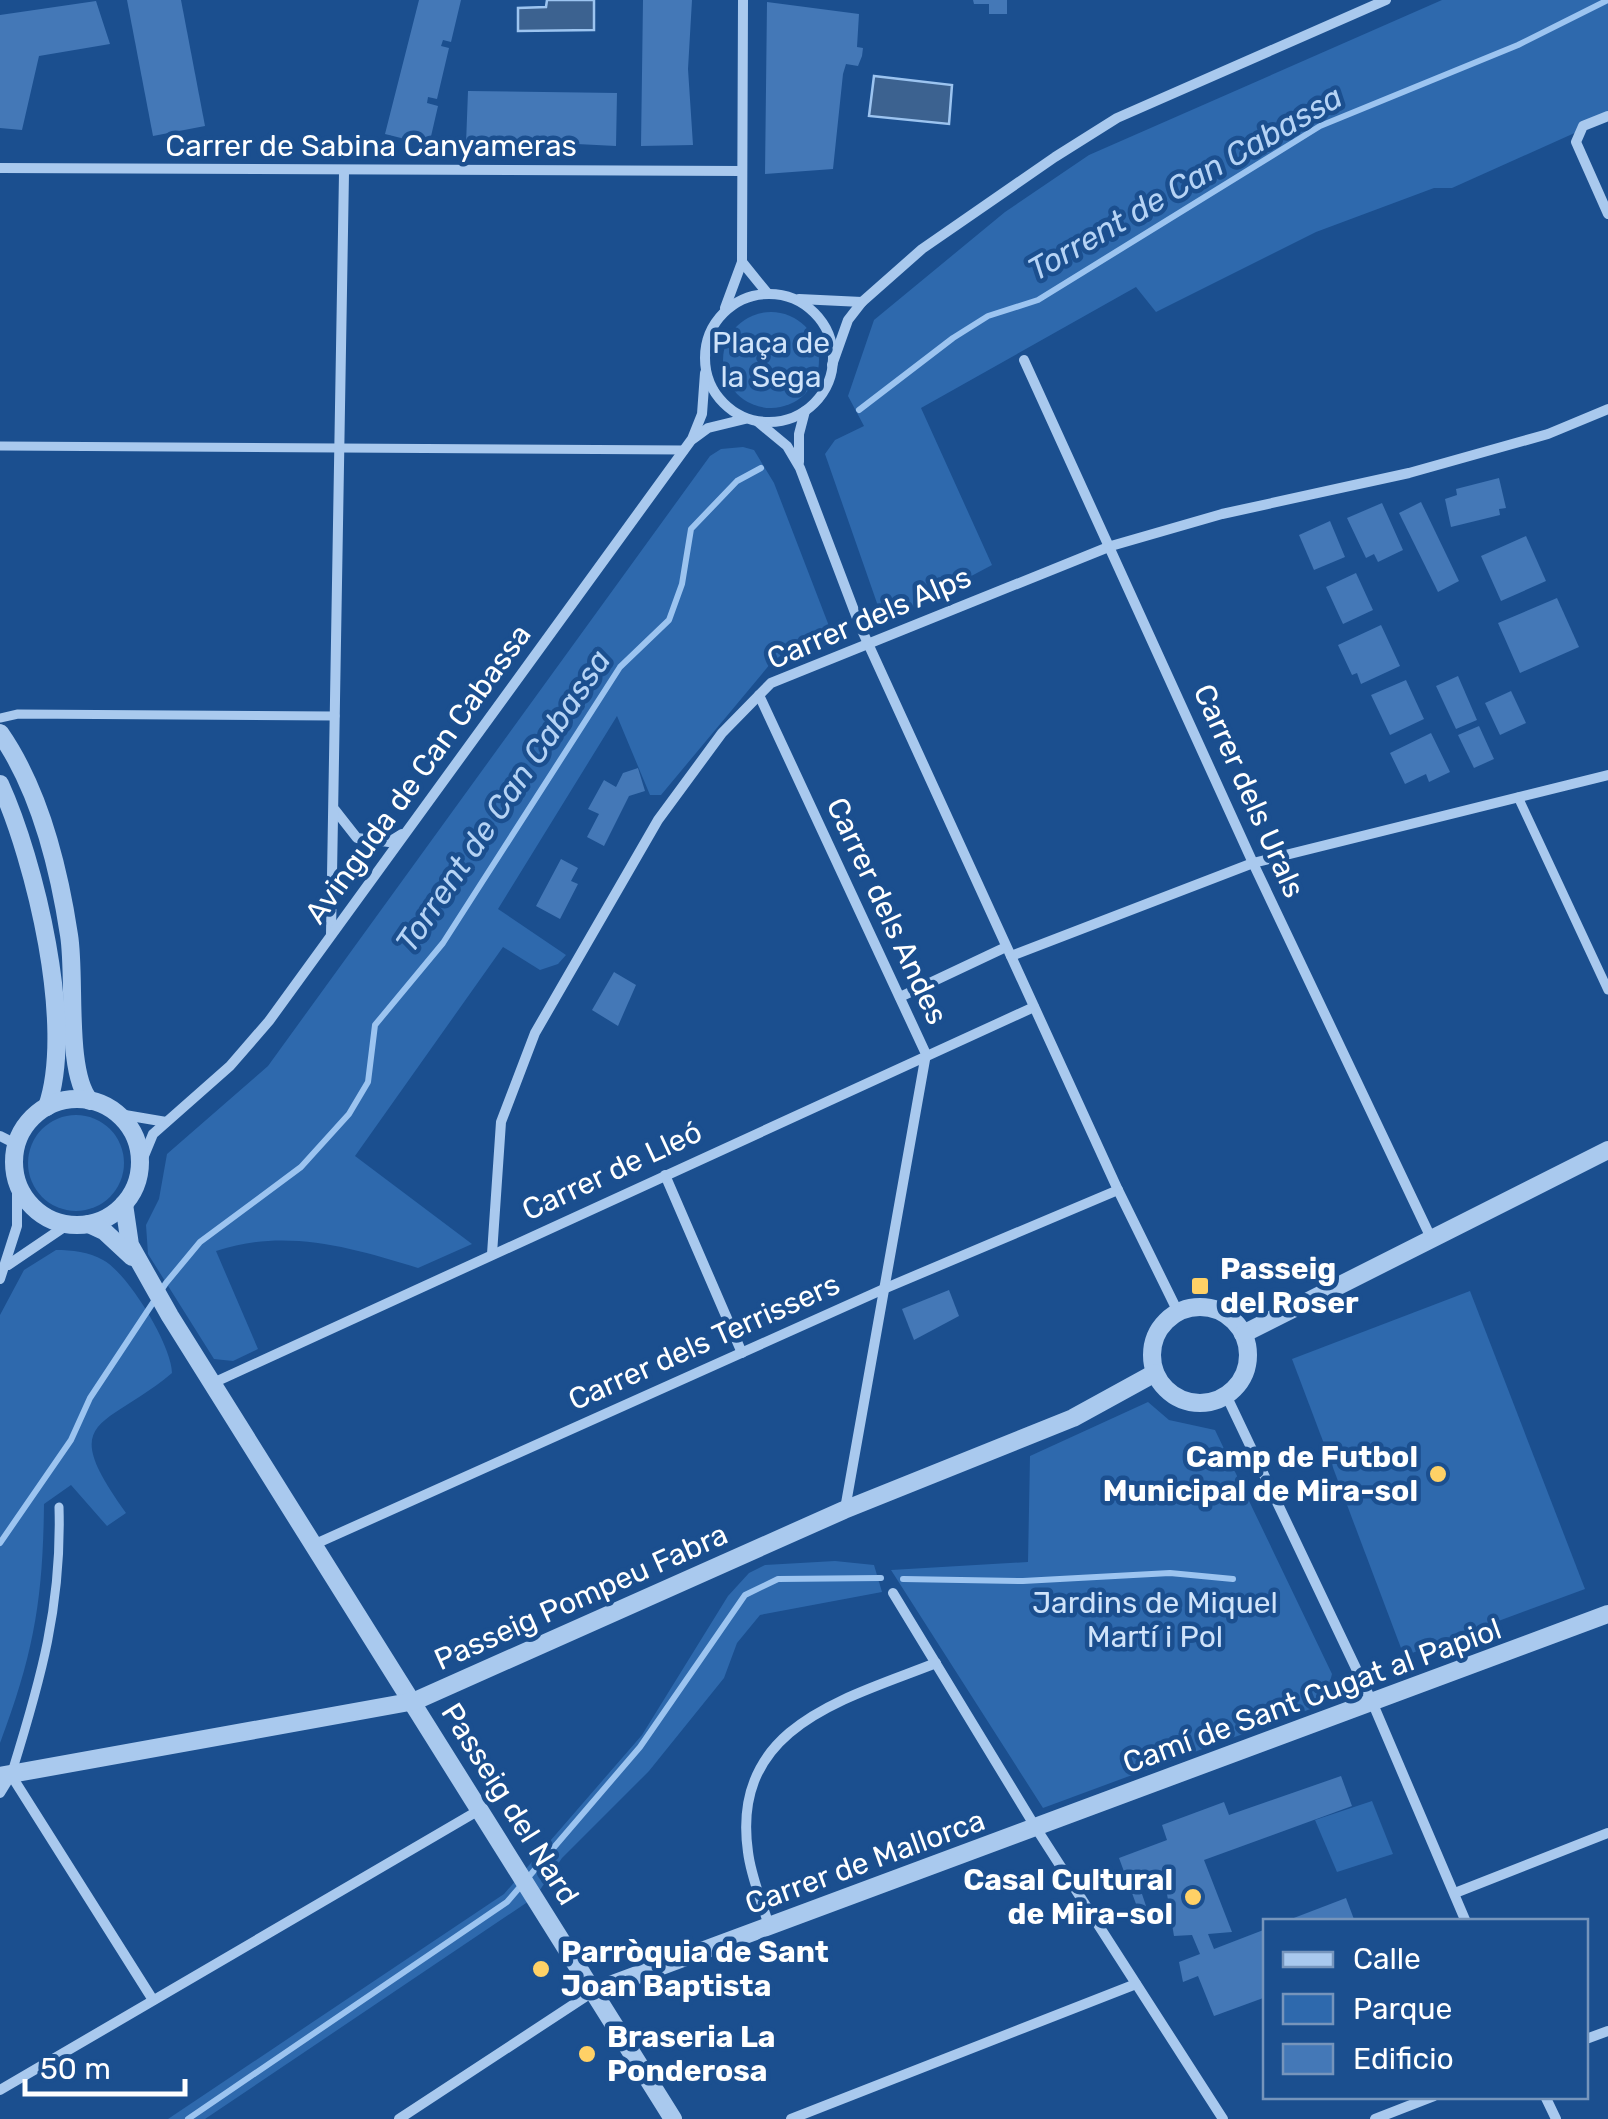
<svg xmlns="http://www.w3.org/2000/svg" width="1608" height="2119" viewBox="0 0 1608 2119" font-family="Rubik,sans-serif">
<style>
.green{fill:#2e69ad}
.water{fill:#3c6290;stroke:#9cc4f0;stroke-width:2.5}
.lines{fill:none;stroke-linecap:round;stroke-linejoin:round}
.stream{stroke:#9cc4f0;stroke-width:6}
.building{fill:#4478b7}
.pedestrian{stroke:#a9c9ee;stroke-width:9}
.minor{stroke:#a9c9ee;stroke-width:10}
.tertiary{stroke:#a9c9ee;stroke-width:18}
.poi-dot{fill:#ffd166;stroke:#1b4f8f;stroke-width:4}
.labels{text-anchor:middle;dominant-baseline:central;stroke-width:9;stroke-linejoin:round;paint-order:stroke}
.street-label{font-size:30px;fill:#fff;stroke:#1b4f8f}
.park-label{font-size:30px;fill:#cfe3fa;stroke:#1b4f8f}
.poi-label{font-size:30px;font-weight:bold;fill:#fff;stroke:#1b4f8f;text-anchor:start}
.water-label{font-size:32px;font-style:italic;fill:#b5d3f5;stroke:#1b4f8f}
</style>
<rect width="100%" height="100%" fill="#1b4f8f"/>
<g class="green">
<polygon points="1442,0 1608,0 1608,118 1452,188 1434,188 1316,232 1156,312 1136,287 921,408 992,565 898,615 878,606 825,454 835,440 864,426 848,396 874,320 1005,212 1089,155"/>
<circle cx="771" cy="360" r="48"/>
<path d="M 743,447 L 754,450 L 774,483 L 829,626 L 817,645 L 788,650 L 771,663 L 661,795 L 650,795 L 617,716 L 498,909 L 566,955 L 558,964 L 540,970 L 503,947 L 355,1156 L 472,1244 L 418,1268 C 350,1247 285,1228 216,1251 L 258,1349 L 233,1361 L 214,1359 L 148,1254 L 146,1225 L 159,1199 L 167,1154 L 268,1066 L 710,456 L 721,449 Z"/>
<circle cx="76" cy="1163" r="48"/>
<path d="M 56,1250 C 72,1250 89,1252 103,1260 C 128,1273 172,1346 172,1373 C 104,1430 56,1416 126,1513 L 107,1526 L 71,1485 L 44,1504 C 43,1599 34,1653 0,1743 L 0,1315 L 24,1270 Z"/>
<polygon points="1470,1291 1585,1589 1404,1656 1292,1359"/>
<polygon points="1148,1402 1169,1420 1215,1430 1332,1674 1324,1704 1043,1808 891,1570 1028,1562 1030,1456"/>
<polygon points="835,1561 874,1565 882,1592 760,1615 737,1643 724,1678 649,1771 562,1858 535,1897 205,2119 168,2119 504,1894 642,1735 728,1596 749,1573 765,1565"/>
<polygon points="1372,1801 1393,1854 1337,1872 1315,1820"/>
</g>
<g class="water">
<polygon points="547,0 594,0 594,30 518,31 518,8 546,7"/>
<polygon points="874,76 952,85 949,124 869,116"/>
</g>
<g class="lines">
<g class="stream">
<polyline points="859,410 953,338 988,316 1038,300 1320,126 1518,45 1608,0"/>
<polyline points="0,1543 71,1440 90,1398 166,1283 200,1242 301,1167 349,1114 368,1082 375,1025 443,943 620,667 669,620 682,584 691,529 737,481 761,468"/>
<polyline points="903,1579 1023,1581 1170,1573 1233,1579"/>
<polyline points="188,2119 507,1902 640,1747 745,1595 778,1579 881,1578"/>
</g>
</g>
<g class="building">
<polygon points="127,0 181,0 205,126 153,136"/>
<polygon points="419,0 461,0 451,42 443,40 441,46 449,48 437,99 428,97 427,103 438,106 429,145 385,134"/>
<polygon points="643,0 692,0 688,69 693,145 641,146"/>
<polygon points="973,0 1007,0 1007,14 989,14 989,4 974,4"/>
<polygon points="96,1 110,44 39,56 22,130 0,128 0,15"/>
<polygon points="767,2 859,14 857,47 863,48 862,56 858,66 846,64 843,74 833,169 765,174"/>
<polygon points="468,91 617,93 616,146 498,140 498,144 466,144"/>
<polygon points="1499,478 1506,508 1499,509 1500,515 1451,527 1445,499 1457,495 1456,489"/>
<polygon points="1421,502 1459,581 1438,592 1399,513"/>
<polygon points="1382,503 1403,550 1378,562 1374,554 1366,558 1347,518"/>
<polygon points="1330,521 1345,557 1314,570 1299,535"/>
<polygon points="1526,536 1546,581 1501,601 1481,556"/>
<polygon points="1356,573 1373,610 1343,624 1326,587"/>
<polygon points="1557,598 1579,647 1520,673 1498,623"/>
<polygon points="1381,625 1400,666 1361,684 1357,673 1352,675 1338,645"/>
<polygon points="1458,676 1477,720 1456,729 1436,686"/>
<polygon points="1406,680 1424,719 1390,735 1371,695"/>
<polygon points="1511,691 1526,723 1500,735 1485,703"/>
<polygon points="1479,726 1494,759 1474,768 1458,735"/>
<polygon points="1431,733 1450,772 1429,782 1426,774 1405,784 1390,753"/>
<polygon points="638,768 645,791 629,796 604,846 587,837 599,814 588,809 604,780 616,787 623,773"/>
<polygon points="561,859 578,868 571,881 578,884 560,919 536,906"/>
<polygon points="614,972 636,985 618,1026 592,1010"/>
<polygon points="949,1290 959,1316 914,1340 902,1309"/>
<polygon points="1341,1776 1352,1806 1204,1860 1232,1932 1208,1934 1214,1949 1266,1929 1266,1997 1214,2016 1198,1976 1183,1982 1179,1962 1200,1954 1192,1935 1174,1936 1164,1876 1139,1885 1147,1909 1139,1912 1119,1858 1167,1840 1162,1825 1224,1802 1229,1815"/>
<polygon points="1346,1898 1355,1922 1286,1922 1286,1921"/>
</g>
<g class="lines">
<g class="pedestrian">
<polyline points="0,446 684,450"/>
<polyline points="0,718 18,714 335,716"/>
<polyline points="1518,797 1608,990"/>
<path d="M 12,1772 C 41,1679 62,1605 59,1507"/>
</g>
<g class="minor">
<polyline points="1608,116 1583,126 1576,142 1608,214"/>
<polyline points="0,168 742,171"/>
<polyline points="742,262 768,294"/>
<circle cx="769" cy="358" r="64"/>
<polyline points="799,299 862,302"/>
<polyline points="725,308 742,262 743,0"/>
<polyline points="1024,360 1253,863 1432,1240"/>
<polyline points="832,365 848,320 862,302 922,249 1055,157 1117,118 1386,0"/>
<polyline points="758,422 787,446 800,468 860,626 1118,1190 1178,1312"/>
<polyline points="693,439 708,428 745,419"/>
<polyline points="799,462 799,434 805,411"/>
<polyline points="759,695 926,1054 845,1509"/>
<polyline points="335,810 357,838 389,842 402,834"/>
<polyline points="331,934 344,173"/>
<polyline points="1011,956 1253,863 1608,775"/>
<polyline points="900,997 1006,947"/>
<polyline points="119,1114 166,1122"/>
<polyline points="0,1136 16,1144"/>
<polyline points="141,1163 153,1134 230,1066 269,1021 692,439 702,414 705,373"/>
<polyline points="665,1175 742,1353"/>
<polyline points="492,1254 501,1122 535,1033 658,820 722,733 771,683 1111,546 1222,514 1409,473 1548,434 1608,409"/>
<polyline points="8,1265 67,1225"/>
<polyline points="0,1279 17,1226 17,1186"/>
<polyline points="213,1383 1034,1007"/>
<polyline points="1226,1395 1373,1704 1466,1922"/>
<polyline points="313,1545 886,1288 1118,1190"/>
<polyline points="893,1593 1036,1828 1223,2119"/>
<polyline points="0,1793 11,1775 153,2000"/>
<polyline points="1455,1893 1608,1833"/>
<path d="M 769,1926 C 762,1902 751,1877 748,1852 C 730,1726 845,1699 936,1663"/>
<polyline points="1586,2039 1608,2031"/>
<polyline points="0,2090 481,1809"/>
<polyline points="1545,2096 1556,2119"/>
<polyline points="399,2119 594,1991"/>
<polyline points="791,2119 1136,1984"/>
<polyline points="1375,2119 1434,2096"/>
</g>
<g class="tertiary">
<path d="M 0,733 C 39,789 59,869 69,935 C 76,977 65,1073 90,1101"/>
<path d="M 0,784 C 35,861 75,1026 47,1107"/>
<circle cx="77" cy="1162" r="63"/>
<polyline points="124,1204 130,1245 170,1316 673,2119"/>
<polyline points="89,1224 104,1231 132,1257"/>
<circle cx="1200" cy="1355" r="48"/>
<polyline points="1243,1334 1608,1150"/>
<polyline points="0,1776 415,1701 844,1510 1073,1418 1155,1373"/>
<polyline points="594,1991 1608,1614"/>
</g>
</g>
<g class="poi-dot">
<rect x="1190" y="1276" width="20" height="20" rx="5"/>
<circle cx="1438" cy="1474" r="10"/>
<circle cx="1193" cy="1897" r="10"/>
<circle cx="541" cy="1969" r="10"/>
<circle cx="587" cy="2054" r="10"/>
</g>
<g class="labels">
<g class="street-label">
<text x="371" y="146">Carrer de Sabina Canyameras</text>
<text transform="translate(869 618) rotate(-23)">Carrer dels Alps</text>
<text transform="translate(418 774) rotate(-54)">Avinguda de Can Cabassa</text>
<text transform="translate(1249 791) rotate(66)">Carrer dels Urals</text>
<text transform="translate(887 911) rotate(65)">Carrer dels Andes</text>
<text transform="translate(612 1171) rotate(-25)">Carrer de Lleó</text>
<text transform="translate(704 1342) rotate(-24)">Carrer dels Terrissers</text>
<text transform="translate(581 1597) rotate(-24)">Passeig Pompeu Fabra</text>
<text transform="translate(1312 1696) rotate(-20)">Camí de Sant Cugat al Papiol</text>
<text transform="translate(510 1804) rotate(58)">Passeig del Nard</text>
<text transform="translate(865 1862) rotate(-20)">Carrer de Mallorca</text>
</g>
<g class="park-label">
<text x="771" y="343">Plaça de<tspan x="771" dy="34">la Sega</tspan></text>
<text x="1155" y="1603">Jardins de Miquel<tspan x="1155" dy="34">Martí i Pol</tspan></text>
</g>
<g class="poi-label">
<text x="1220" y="1269">Passeig<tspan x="1220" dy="34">del Roser</tspan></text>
<text x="1418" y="1457" text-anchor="end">Camp de Futbol<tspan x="1418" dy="34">Municipal de Mira-sol</tspan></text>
<text x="1173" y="1880" text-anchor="end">Casal Cultural<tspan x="1173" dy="34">de Mira-sol</tspan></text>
<text x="561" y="1952">Parròquia de Sant<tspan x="561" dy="34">Joan Baptista</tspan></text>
<text x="607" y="2037">Braseria La<tspan x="607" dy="34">Ponderosa</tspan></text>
</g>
<g class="water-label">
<text transform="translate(1185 183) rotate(-30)">Torrent de Can Cabassa</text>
<text transform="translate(503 801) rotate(-56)">Torrent de Can Cabassa</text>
</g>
</g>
<rect x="1263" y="1919" width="325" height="180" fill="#1b4f8f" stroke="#7695bc" stroke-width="2.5"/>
<rect x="1283" y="1952" width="50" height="15" fill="#a9c9ee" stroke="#7695bc" stroke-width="2.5"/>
<text x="1353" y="1969" font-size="30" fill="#ffffff">Calle</text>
<rect x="1283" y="1994" width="50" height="30" fill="#2e69ad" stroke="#7695bc" stroke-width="2.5"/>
<text x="1353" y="2019" font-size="30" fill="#ffffff">Parque</text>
<rect x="1283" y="2044" width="50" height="30" fill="#4478b7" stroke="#7695bc" stroke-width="2.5"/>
<text x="1353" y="2069" font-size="30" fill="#ffffff">Edificio</text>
<path d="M25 2079v15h160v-15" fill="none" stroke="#ffffff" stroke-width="5"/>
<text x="40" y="2079" font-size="30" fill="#ffffff" stroke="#1b4f8f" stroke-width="8" paint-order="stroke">50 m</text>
</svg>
